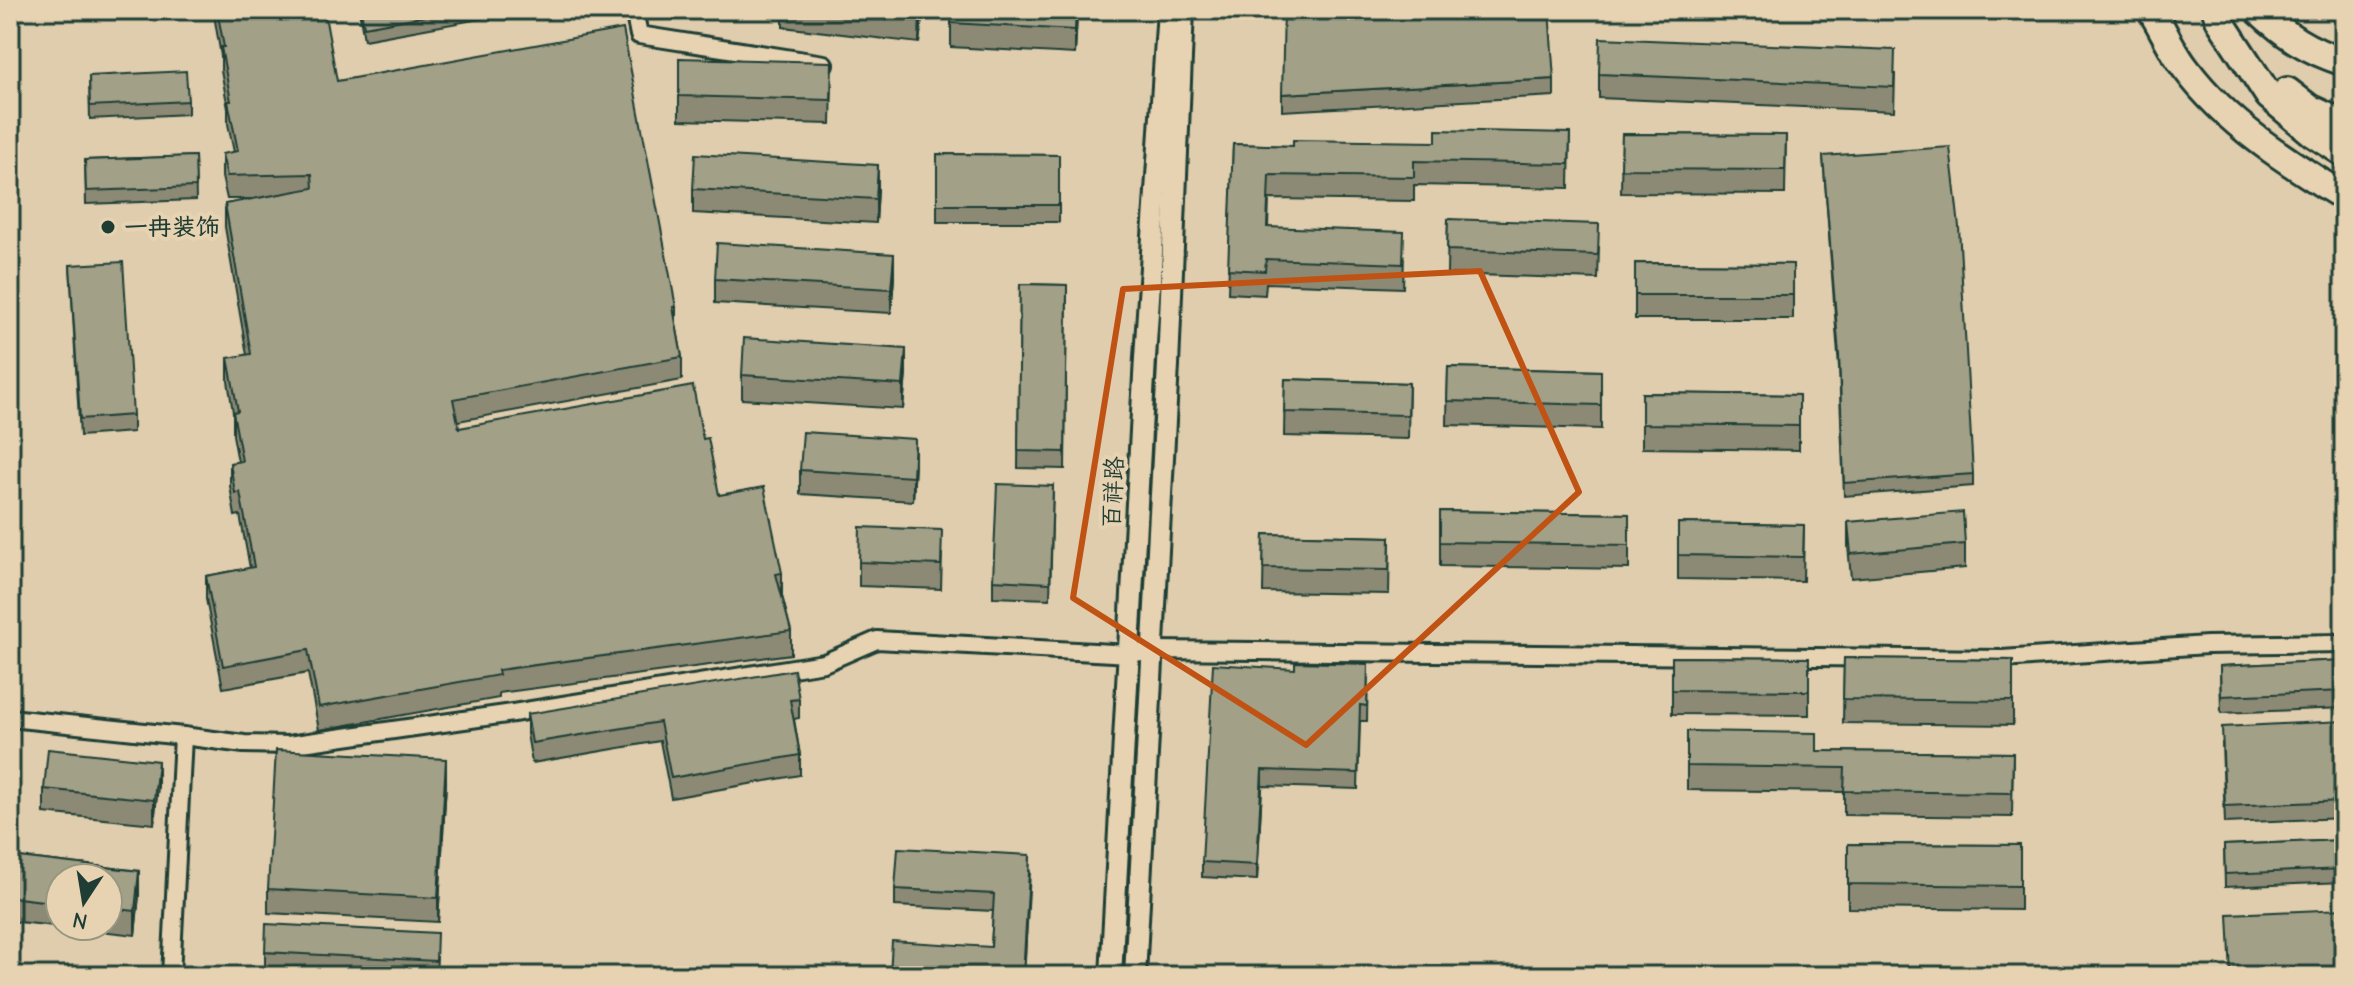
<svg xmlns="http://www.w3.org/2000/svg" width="2354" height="986" viewBox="0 0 2354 986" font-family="'Comic Neue','LXGW WenKai TC',sans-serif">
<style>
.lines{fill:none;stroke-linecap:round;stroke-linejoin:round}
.minor-casing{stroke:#1f3d34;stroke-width:22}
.tertiary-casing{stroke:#1f3d34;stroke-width:26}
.trunk-casing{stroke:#1f3d34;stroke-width:32}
.minor{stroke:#e7d3b2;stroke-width:16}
.tertiary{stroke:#e7d3b2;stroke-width:20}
.trunk{stroke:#e7d3b2;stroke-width:26}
.wall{fill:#8c8a75;stroke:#1f3d34;stroke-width:2;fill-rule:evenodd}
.shaded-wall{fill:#72705f;stroke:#1f3d34;stroke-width:2}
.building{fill:#a3a088;stroke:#1f3d34;stroke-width:2}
.marked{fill:none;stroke:#c05314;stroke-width:6;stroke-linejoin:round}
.poi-dot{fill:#1f3d34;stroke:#e7d3b2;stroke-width:3}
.labels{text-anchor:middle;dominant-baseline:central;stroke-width:8;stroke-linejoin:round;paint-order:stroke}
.poi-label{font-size:24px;font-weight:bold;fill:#1f3d34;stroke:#e7d3b2;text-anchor:start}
.street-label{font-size:24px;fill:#1f3d34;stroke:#e7d3b2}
</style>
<rect width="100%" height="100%" fill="#dfcdad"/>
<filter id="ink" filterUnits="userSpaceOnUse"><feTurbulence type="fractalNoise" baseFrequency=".0125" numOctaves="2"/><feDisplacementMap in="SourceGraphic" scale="16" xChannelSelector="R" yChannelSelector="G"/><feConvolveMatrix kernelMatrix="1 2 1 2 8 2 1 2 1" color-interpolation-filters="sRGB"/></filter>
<g filter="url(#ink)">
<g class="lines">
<defs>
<g id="minor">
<polyline points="634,10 639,35 824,64"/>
<polyline points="10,718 183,736 171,976"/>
<polyline points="183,736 244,744 288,745 513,713 824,663 877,640 1131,654 1152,650 2002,659 2207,645 2344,643"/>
</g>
<g id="tertiary">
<polyline points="1111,976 1145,358 1168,10"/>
<polyline points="1135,976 1168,365 1183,10"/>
</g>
<g id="trunk">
<path d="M 2151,10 C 2163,29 2172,51 2186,69 C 2227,124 2286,161 2344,197"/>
<polyline points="2216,10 2220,21 2269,96 2313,133 2344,153"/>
<path d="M 2258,10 C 2286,36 2307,50 2344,62"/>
<polyline points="2287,91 2309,108 2344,124"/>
</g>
</defs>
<use href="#minor" class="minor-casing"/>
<use href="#tertiary" class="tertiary-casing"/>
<use href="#trunk" class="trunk-casing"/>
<use href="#minor" class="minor"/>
<use href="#tertiary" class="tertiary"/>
<use href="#trunk" class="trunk"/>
</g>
<g class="wall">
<polygon points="84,10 190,10 190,16 84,18"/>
<polygon points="215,10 217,10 337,81 676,307 676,324 682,357 682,380 458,421 459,428 703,439 719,495 782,573 782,596 791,631 791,654 499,693 499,698 319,730 308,673 223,688 206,599 206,576 250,568 240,515 235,516 230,486 230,463 238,462 233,435 233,412 228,381 228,358 247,355 225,227 225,204 254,199 227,199 222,177 222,154 234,152 228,124 228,109 221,70 221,56 215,21"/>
<polygon points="359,10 529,10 364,40"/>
<polygon points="718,10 923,10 919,43 783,27 783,18"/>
<polygon points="1077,10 1075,54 951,47 951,23"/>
<polygon points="1737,10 1892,10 1891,17"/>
<polygon points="679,58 832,86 831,124 679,120"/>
<polygon points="1599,74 1895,74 1894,111 1599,98"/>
<polygon points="89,76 188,101 188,114 90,119"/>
<polygon points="1554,79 1554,96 1282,111 1282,94"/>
<polygon points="1570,133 1569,188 1414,185 1414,201 1269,199 1268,227 1404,256 1403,288 1266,283 1265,295 1228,293 1233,144 1293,146 1436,142"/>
<polygon points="1622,134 1786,135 1785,194 1621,193"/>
<polygon points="937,154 1059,155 1059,222 937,222"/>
<polygon points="195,156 196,200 86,204 85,160"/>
<polygon points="1823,156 1973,474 1973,486 1844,496 1839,368"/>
<polygon points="693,189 878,189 876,223 693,213"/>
<polygon points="1448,219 1599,247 1598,279 1447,274"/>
<polygon points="1635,263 1793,264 1793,319 1635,319"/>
<polygon points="70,265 133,415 133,432 80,436"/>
<polygon points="894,278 891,313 715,303 715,279"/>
<polygon points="1020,284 1067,285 1065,469 1018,468"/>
<polygon points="1448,367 1601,371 1601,429 1447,425"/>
<polygon points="906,373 903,409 742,399 742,375"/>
<polygon points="1285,379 1409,383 1408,439 1284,436"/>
<polygon points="1642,393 1799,395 1799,450 1642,448"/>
<polygon points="915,463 913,501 800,494 800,470"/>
<polygon points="1053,486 1050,599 993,597 993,580"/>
<polygon points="1440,511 1629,514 1629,569 1440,566"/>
<polygon points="1848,522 1965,544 1965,568 1851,578 1848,546"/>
<polygon points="1678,523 1804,525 1803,581 1678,579"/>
<polygon points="1264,534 1390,537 1389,594 1263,592"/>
<polygon points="942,554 941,589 859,586 859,562"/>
<polygon points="1672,657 1809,658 1809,715 1672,714"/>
<polygon points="1844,658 2013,660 2013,725 1843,723"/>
<polygon points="2344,660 2344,708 2221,713 2220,666"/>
<polygon points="1368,664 1367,721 1360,721 1358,789 1262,786 1257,880 1202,877 1202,862 1295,669"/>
<polygon points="799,699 799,718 794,719 800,755 800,775 671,798 660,741 532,763 527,734 527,714"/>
<polygon points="2344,721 2344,818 2225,823 2222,743"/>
<polygon points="1687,731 1817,751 2013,753 2012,817 1844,815 1844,792 1687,790"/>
<polygon points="446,783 438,922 268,913 268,889"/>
<polygon points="158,785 154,824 44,813 44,789"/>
<polygon points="2344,840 2344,882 2225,887 2224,845"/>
<polygon points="1848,844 2020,845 2020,910 1848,908"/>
<path d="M 10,856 L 139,871 L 139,895 L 135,935 L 10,921 ZM 60,878 L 108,878 L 108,926 L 60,926 Z"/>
<polygon points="1030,872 1024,976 890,976 991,947 993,911 895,906 895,889"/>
<polygon points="265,952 437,957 436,976 265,976"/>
</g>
<g class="shaded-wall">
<polygon points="920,10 923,10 923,11 919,43"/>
<polygon points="1076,10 1077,18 1075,54 1075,30"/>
<polygon points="878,165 878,189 876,223 876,199"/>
<polygon points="894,254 894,278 891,313 891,289"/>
<polygon points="906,349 906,373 903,409 903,385"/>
<polygon points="915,439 915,463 913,501 913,477"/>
<polygon points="446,759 446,783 438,922 438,898"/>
<polygon points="158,761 158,785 154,824 154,800"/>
<polygon points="1262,770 1262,786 1257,880 1257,865"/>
<polygon points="1030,855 1024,976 1023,976"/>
<polygon points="139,871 139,895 135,935 135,911"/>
</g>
<g class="building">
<polygon points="217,10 324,10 337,81 623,29 676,307 673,307 682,357 453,399 459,428 693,386 703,439 708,438 719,495 764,487 782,573 776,574 791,631 498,670 499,675 319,707 308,650 223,666 206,576 254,567 240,492 235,493 230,463 242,461 233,412 238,411 228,358 251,354 225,204 313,188 312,174 227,176 222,154 238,151 228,101 231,101 221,47 224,47"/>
<polygon points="361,10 458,10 364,27"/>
<polygon points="844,10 920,10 919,19"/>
<polygon points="952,10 1076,10 1075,30 951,23"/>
<polygon points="1284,10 1549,10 1554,79 1282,94"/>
<polygon points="1600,38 1895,50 1894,87 1599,74"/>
<polygon points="679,58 832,62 831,100 679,96"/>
<polygon points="186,71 188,101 90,106 89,76"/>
<polygon points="1436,130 1570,133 1569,164 1414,161 1414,177 1269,175 1267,227 1404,232 1403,264 1266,259 1265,271 1228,269 1233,144 1293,146 1293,140 1436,142"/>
<polygon points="1622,134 1786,135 1785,170 1621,169"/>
<polygon points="1950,147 1959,227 1973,474 1844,483 1839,355 1823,156"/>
<polygon points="695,154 878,165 876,199 693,189"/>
<polygon points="937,154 1059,155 1059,205 937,205"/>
<polygon points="195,156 196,187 86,191 85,160"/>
<polygon points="1448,219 1599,224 1598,255 1447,250"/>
<polygon points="717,243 894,254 891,289 715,279"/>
<polygon points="123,262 133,415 80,419 70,265"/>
<polygon points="1635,263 1793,264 1793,295 1635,295"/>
<polygon points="1020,284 1067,285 1065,452 1018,451"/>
<polygon points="744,338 906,349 903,385 742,375"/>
<polygon points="1448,367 1601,371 1601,405 1447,401"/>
<polygon points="1285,379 1409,383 1408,415 1284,412"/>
<polygon points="1642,393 1799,395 1799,426 1642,424"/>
<polygon points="803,432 915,439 913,477 800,470"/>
<polygon points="997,484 1053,486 1050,583 993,580"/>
<polygon points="1440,511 1629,514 1629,545 1440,542"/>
<polygon points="1963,512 1965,544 1851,554 1848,522"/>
<polygon points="1678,523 1804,525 1803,557 1678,555"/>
<polygon points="860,527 942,530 941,565 859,562"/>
<polygon points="1264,534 1390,537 1389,570 1263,568"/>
<polygon points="1672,657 1809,658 1809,691 1672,690"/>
<polygon points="1844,658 2013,660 2013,701 1843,699"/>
<polygon points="2344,660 2344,691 2221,696 2220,666"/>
<polygon points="1295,662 1368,664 1367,706 1360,705 1358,773 1262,770 1257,865 1202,862 1213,664 1295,669"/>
<polygon points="794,670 799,699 790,700 800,755 671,778 660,722 532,743 527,714"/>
<polygon points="2344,721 2344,801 2225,806 2222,727"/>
<polygon points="1687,731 1817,733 1817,751 2013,753 2012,793 1844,791 1845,768 1687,766"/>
<polygon points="48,749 158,761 154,800 44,789"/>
<polygon points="276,750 446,759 438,898 268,889"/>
<polygon points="2344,840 2344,869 2225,874 2224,845"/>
<polygon points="1848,844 2020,845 2020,886 1848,884"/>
<polygon points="898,848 1030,855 1023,976 890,976 892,941 991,947 994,894 895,889"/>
<polygon points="10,856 139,871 135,911 108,908 108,878 60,878 60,903 10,897"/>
<polygon points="2344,909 2344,976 2231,976 2228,914"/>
<polygon points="266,924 437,933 436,961 265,952"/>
<polygon points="1935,971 1935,976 1781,976"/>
</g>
</g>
<path class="marked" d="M 1480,271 L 1579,492 L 1306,745 L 1073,598 L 1123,289 Z"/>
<circle class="poi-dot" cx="108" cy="227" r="8"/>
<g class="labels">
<g class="poi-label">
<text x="124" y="227">一冉装饰</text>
</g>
<g class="street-label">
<text transform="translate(1113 492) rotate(-87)">百祥路</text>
</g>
</g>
<rect width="2354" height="986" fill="none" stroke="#e7d3b2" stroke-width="40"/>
<rect x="20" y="20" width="2314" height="946" fill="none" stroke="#1f3d34" stroke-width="3" filter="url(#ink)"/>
<g transform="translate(84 902) rotate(192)"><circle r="38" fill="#e7d3b2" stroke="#979780" stroke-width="2"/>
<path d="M0-6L14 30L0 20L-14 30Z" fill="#1f3d34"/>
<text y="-12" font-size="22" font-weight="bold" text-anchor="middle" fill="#1f3d34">N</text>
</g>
</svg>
